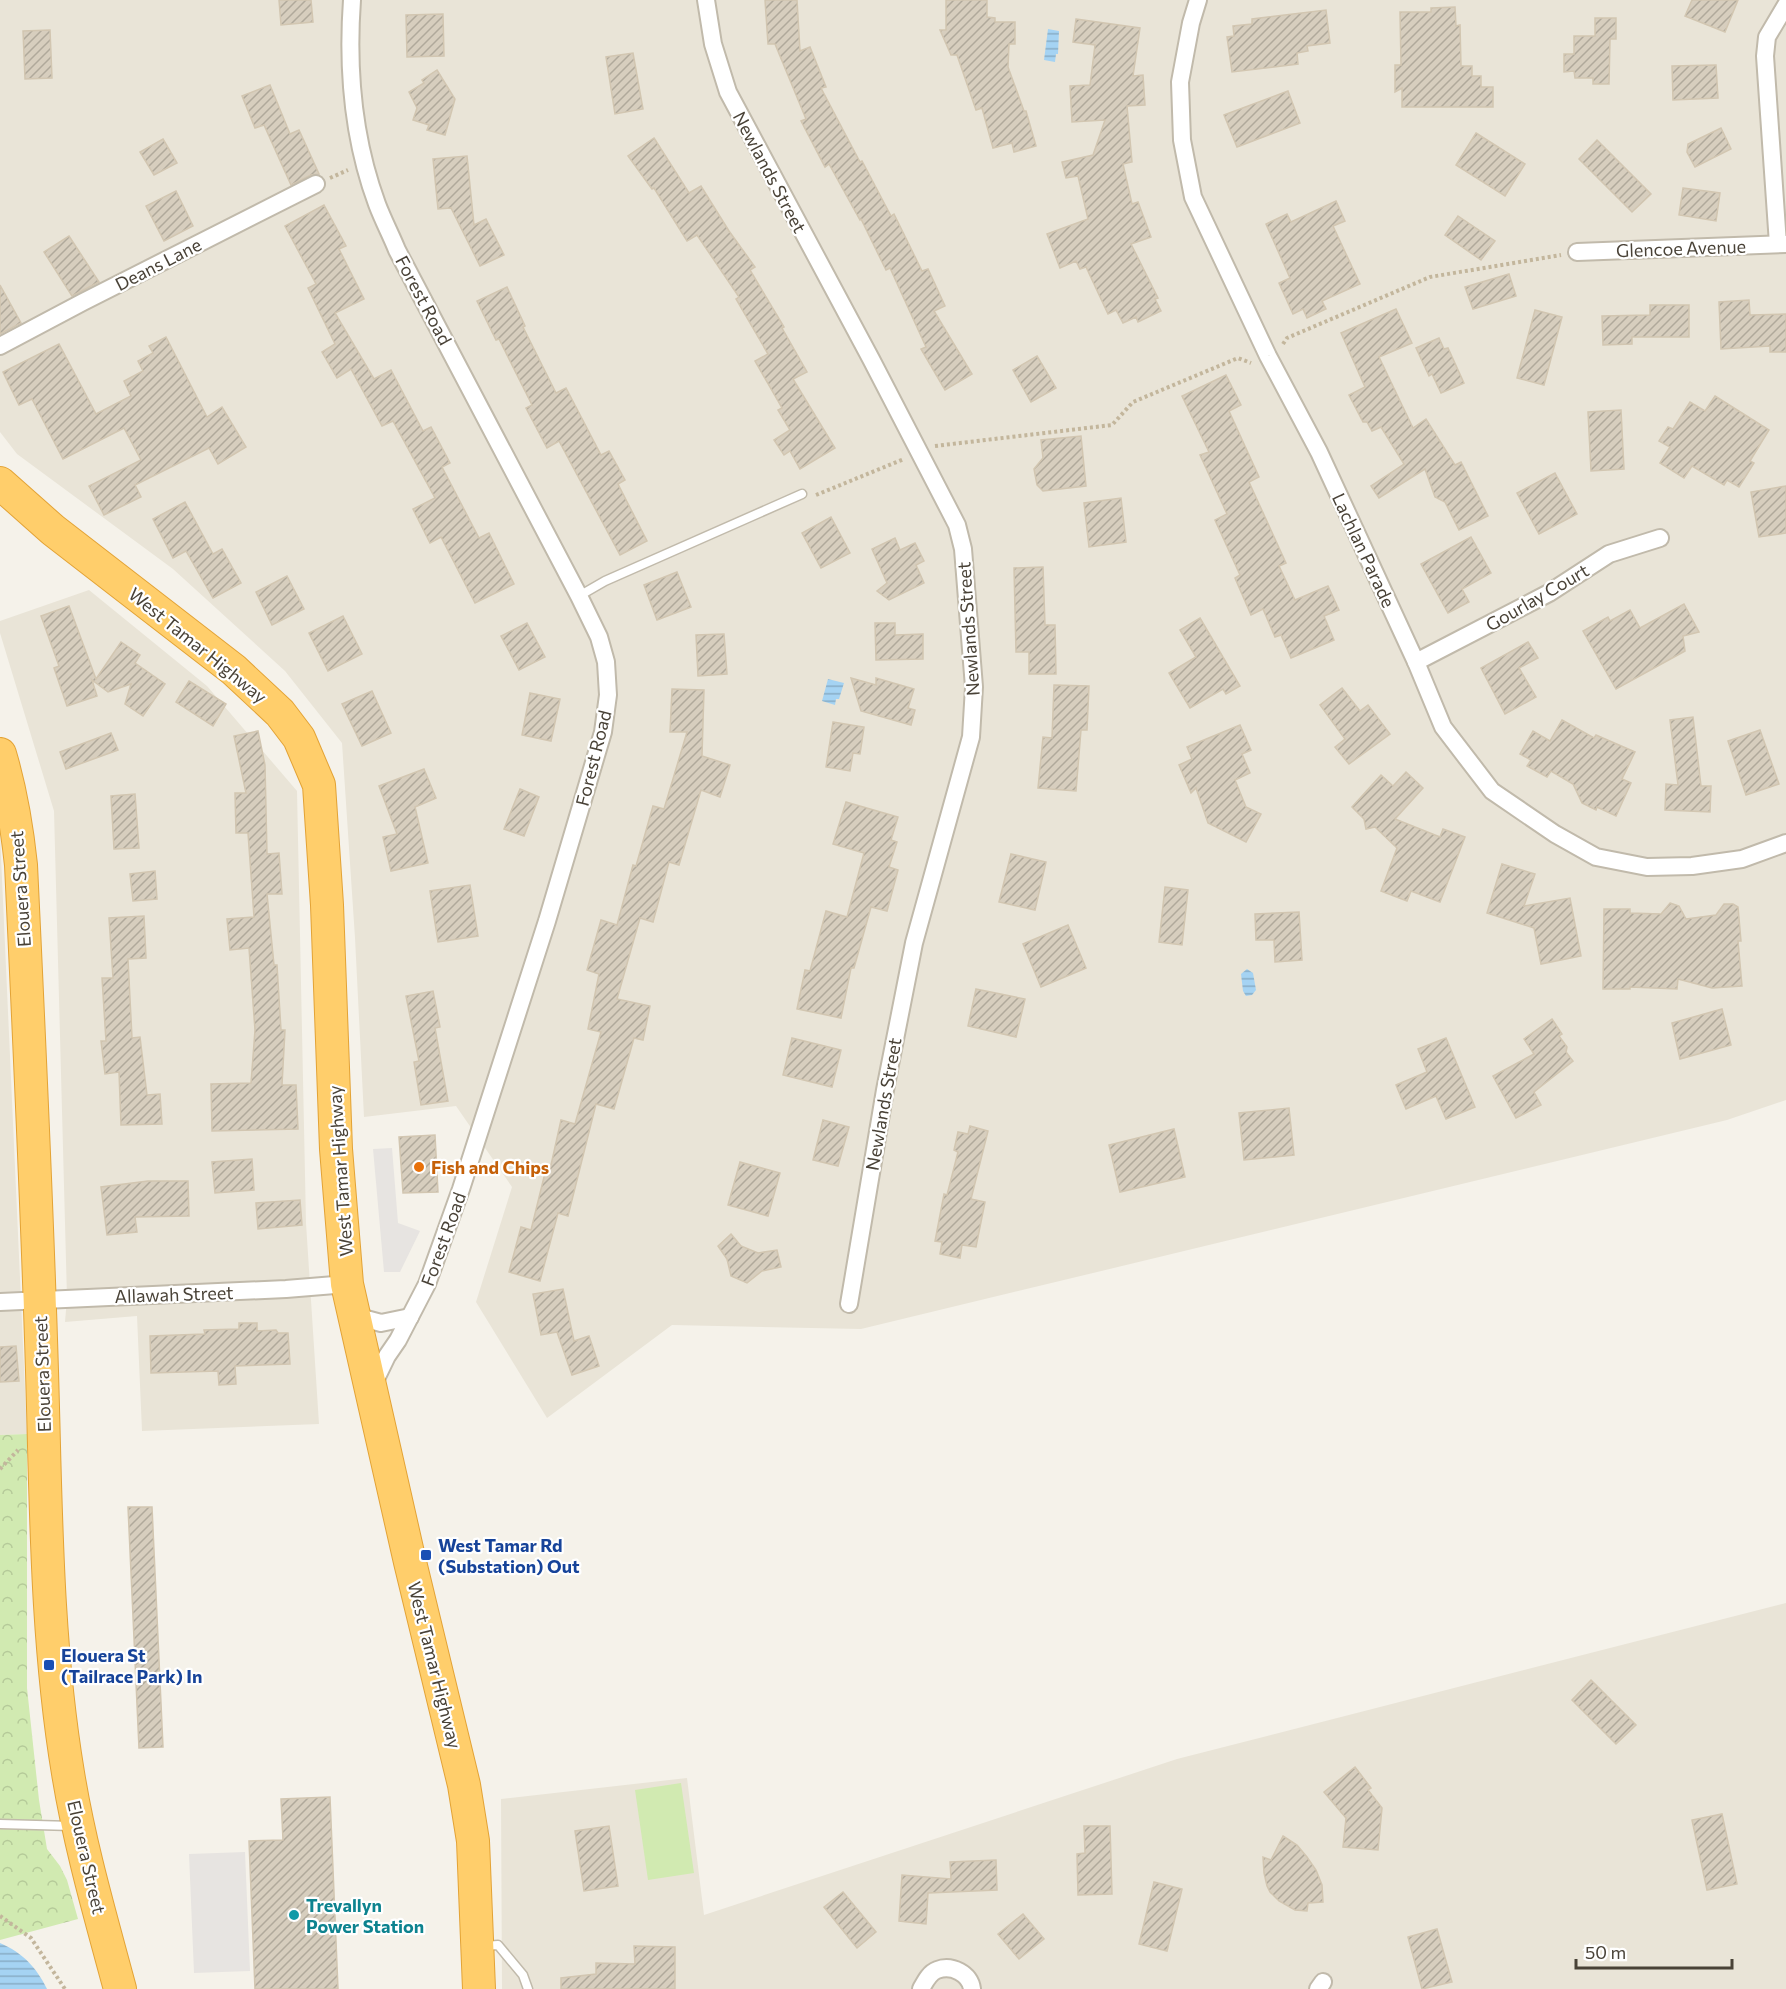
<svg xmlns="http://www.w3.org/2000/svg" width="1786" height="1989" viewBox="0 0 1786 1989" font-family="Commissioner,sans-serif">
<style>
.residential{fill:#e9e4d7}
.green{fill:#d1eab1}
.park{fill:url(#park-crowns)}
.parking{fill:#e7e4e1}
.water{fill:url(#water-rules)}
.building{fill:url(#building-hatch);stroke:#d2c6b1;stroke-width:1.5}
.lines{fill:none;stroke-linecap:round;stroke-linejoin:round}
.lane-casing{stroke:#c1baab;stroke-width:11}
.street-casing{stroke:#c1baab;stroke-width:20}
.highway-casing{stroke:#e3a336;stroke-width:34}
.path{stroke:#c3b69c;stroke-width:4;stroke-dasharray:3 3;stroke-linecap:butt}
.lane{stroke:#fff;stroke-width:8}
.street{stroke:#fff;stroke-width:16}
.highway{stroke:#ffce6b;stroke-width:32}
.food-dot{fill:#e8710a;stroke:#fff;stroke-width:2}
.transit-dot{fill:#1a4fb4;stroke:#fff;stroke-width:2}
.culture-dot{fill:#0f9aa8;stroke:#fff;stroke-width:2}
.labels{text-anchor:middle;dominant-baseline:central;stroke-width:4.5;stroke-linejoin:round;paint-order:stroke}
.street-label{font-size:18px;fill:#494237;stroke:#fff}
.food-label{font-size:18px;font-weight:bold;fill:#c56008;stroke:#fff;text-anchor:start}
.transit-label{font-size:18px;font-weight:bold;fill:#164399;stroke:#fff;text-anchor:start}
.culture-label{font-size:18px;font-weight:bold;fill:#0d838f;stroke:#fff;text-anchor:start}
</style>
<defs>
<pattern id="park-crowns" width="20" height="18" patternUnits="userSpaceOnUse" patternTransform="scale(1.5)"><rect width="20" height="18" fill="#d1eab1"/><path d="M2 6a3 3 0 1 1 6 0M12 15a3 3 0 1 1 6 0" fill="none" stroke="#b5ca99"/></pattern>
<pattern id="water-rules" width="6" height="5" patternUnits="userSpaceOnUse" patternTransform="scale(1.5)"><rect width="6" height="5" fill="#a5d3f3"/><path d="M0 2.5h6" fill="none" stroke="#88adc6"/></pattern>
<pattern id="building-hatch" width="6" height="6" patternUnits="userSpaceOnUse" patternTransform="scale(1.5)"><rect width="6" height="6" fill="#d7cebe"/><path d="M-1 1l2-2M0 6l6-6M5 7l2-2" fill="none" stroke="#b0a99b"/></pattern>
</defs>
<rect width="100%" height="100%" fill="#f5f2ea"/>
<g class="residential">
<polygon points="0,0 1786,0 1786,1100 1727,1120 861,1329 672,1325 547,1418 476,1302 512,1187 456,1106 364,1117 355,938 342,743 285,671 173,569 17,454 0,432"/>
<polygon points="89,590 207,686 297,791 306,1223 319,1424 142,1431 137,1316 65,1322 67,1298 54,811 0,633 0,621"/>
<polygon points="0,834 27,1434 0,1435"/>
<polygon points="1786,1603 1786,1989 502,1989 501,1799 687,1778 704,1915 1177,1759"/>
</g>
<polygon class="green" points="681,1783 694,1873 648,1880 635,1790"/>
<polygon class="park" points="27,1434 27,1688 39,1800 47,1849 60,1866 67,1880 78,1919 0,1940 0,1435"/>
<g class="parking">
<polygon points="392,1148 398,1223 420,1231 400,1272 384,1272 373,1149"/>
<polygon points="245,1852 250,1971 194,1973 189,1854"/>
</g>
<g class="water">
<polygon points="1048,29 1059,31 1058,54 1056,54 1055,62 1044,60"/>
<polygon points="828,679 844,683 839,699 836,699 835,705 822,701"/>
<polygon points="1247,969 1253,973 1256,990 1252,995 1246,996 1243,991 1241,974"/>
<path d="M 0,1943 C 23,1953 36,1967 47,1989 L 0,1989 Z"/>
</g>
<g class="building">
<polygon points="279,0 311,0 313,22 281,25"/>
<polygon points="765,0 797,0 800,51 810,47 826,87 821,88 860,162 862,161 891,216 894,214 922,271 928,269 945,306 934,311 972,374 945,390 921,349 926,347 890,268 886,270 861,219 860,220 829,164 825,167 801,121 806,119 775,44 768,44"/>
<polygon points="946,0 987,0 987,17 995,18 995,22 1015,22 1015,44 1009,44 1008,67 1024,111 1026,111 1036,146 1014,152 1012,143 993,148 982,108 976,110 957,55 951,55 940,30 946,30"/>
<polygon points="1692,0 1738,0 1725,32 1685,16"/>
<polygon points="1455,7 1456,26 1460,25 1461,66 1472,66 1472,76 1481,76 1481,87 1493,87 1493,107 1402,107 1402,88 1395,92 1395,65 1401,65 1400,12 1431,12 1431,8"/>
<polygon points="1326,10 1330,43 1307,46 1308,51 1297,53 1298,64 1232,72 1227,37 1234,36 1233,26 1252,24 1252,19"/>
<polygon points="443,14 444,56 407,57 406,15"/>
<polygon points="1595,18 1616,18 1616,39 1610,39 1609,84 1593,84 1593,78 1575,78 1574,71 1564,72 1564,54 1574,54 1574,36 1595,36"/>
<polygon points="1076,19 1140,28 1133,76 1143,75 1145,105 1127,106 1132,162 1123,164 1132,204 1138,202 1151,237 1131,244 1158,298 1155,299 1161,311 1138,322 1136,317 1123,323 1116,310 1108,314 1086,267 1080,269 1076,261 1060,268 1047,234 1088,219 1078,176 1066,178 1062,162 1093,155 1105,120 1072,122 1070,86 1090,85 1095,45 1073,42"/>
<polygon points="50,30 52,78 25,79 23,31"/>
<polygon points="633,53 643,109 615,114 606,57"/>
<polygon points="1716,65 1718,98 1673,100 1672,66"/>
<polygon points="437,70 455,99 445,135 427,130 429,125 413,120 417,108 409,92 424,83 422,80"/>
<polygon points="270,85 290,134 299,130 319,174 311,175 291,185 264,125 255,128 242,96"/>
<polygon points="1288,91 1300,123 1237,147 1224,115"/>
<polygon points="1721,128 1731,149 1695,167 1687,152 1688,144"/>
<polygon points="1476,133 1525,164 1505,196 1456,165"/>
<polygon points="654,138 689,193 701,186 729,231 755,267 750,270 784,327 782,328 807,372 793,379 835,448 800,469 790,451 784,455 774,440 790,430 778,410 782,408 755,361 768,354 736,299 739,297 697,235 687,241 654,188 652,189 628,156"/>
<polygon points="163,139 177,163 154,175 140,152"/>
<polygon points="1597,140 1651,194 1632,212 1579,159"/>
<polygon points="467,156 474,225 486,219 504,255 480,266 451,208 438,209 433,159"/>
<polygon points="1683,188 1720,193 1716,221 1679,215"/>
<polygon points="176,191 193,226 164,241 146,206"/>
<polygon points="1336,201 1345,221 1333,226 1360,284 1322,301 1326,309 1307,318 1303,309 1293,314 1279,283 1290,278 1266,224 1287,214 1291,222"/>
<polygon points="324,205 346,246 339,249 364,299 335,313 374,379 391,370 423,431 431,427 450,463 442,467 479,538 489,533 514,584 475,603 441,537 430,543 413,509 435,498 393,421 382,426 351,369 337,378 322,352 335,344 308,288 316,284 285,226"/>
<polygon points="1458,216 1495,241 1481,260 1445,235"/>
<polygon points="69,236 99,282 72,296 44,252"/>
<polygon points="1509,274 1516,296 1473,309 1465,287"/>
<polygon points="0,285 21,323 0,334"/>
<polygon points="507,287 525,326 523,327 556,393 566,388 601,455 609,451 625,480 618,484 647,541 620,555 559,441 547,448 526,408 532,405 499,339 496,340 477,301"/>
<polygon points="1749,300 1750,315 1786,314 1786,352 1770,352 1770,346 1721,349 1719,302"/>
<polygon points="1650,305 1689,305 1689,337 1632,337 1632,344 1603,345 1602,316 1650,315"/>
<polygon points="1396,309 1412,343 1379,357 1413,428 1426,419 1455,465 1461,462 1488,516 1459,530 1445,502 1435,497 1425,469 1379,498 1371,486 1404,464 1381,427 1372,431 1367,422 1363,422 1349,395 1365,387 1341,333"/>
<polygon points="1535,310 1562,317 1544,385 1517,378"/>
<polygon points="166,337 207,417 222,407 246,447 218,464 209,448 135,485 141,497 104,515 89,486 141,460 124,428 63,459 32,399 19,405 3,372 59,344 96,414 131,396 124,381 143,371 138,361 153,353 149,346"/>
<polygon points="1439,338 1444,349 1448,348 1464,383 1441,393 1432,374 1429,376 1416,348"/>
<polygon points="1037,356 1056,388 1031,402 1013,370"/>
<polygon points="1226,375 1241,405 1229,411 1259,477 1249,482 1286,563 1279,566 1295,600 1328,586 1339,610 1324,616 1334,640 1291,658 1281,635 1275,637 1263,609 1251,615 1235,578 1240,575 1215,520 1227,514 1200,455 1209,452 1182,396"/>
<polygon points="1715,396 1769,430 1750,461 1754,463 1739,487 1727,480 1724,485 1692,466 1684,478 1660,463 1670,447 1659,441 1668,427 1673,429 1690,402 1705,411"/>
<polygon points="1621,410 1624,469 1591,471 1588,412"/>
<polygon points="1081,436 1086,486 1043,491 1037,485 1034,469 1043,458 1041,440"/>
<polygon points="1555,473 1577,514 1539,534 1517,493"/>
<polygon points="1786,486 1786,533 1759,537 1751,492"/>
<polygon points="1121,498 1126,542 1089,547 1084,503"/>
<polygon points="185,502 213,554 222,549 241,583 213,598 186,551 173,558 153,519"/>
<polygon points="831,517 850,553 821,568 802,533"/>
<polygon points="1471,537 1491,573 1462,589 1469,602 1448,613 1421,564"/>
<polygon points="895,538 900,550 915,543 924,561 916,565 924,583 889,600 877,591 887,583 872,549"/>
<polygon points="1043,567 1045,625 1055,625 1056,674 1029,674 1029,652 1016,652 1014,568"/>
<polygon points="677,572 691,607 657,620 644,585"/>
<polygon points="287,576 304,609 272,625 256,592"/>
<polygon points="1684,604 1699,632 1683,636 1685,651 1616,689 1583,631 1608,617 1610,621 1630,610 1640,628"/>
<polygon points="69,606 96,679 121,642 140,655 135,663 165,684 143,716 125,704 131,684 108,692 92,680 97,696 67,706 54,668 59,666 41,616"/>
<polygon points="343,616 362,654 328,671 309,633"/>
<polygon points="1200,618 1240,686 1226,694 1223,689 1190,708 1169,673 1196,657 1180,630"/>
<polygon points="527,623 545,657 519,670 501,636"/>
<polygon points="875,623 895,623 895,635 923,634 923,659 876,660"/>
<polygon points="724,634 727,674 698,676 696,635"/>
<polygon points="1528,642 1538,658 1519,668 1536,697 1505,714 1481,668"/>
<polygon points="851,678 876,685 876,678 914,689 908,708 915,710 911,725 861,711"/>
<polygon points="189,681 226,704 213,726 176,702"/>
<polygon points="1054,685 1089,686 1087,730 1081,730 1076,791 1038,788 1043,737 1052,738"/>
<polygon points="1342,688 1360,711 1368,705 1390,734 1349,764 1335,747 1345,739 1320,705"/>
<polygon points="672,689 704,690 702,756 730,765 720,797 701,790 679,865 669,862 653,922 640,918 617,999 650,1006 643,1040 634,1038 614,1109 596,1104 568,1216 558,1213 540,1281 509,1272 521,1227 531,1230 545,1173 549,1174 561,1120 575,1124 601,1032 588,1029 599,974 587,970 601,920 617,925 633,865 636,866 653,806 664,809 687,732 670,732"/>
<polygon points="372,691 391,733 362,746 342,704"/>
<polygon points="530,693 560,699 551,741 522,735"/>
<polygon points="1693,717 1701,786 1711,786 1710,812 1665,810 1666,784 1678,785 1670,720"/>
<polygon points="1562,720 1594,738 1596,735 1635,752 1622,779 1631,783 1616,816 1597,807 1596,810 1582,803 1573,784 1551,771 1547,777 1527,766 1531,760 1520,754 1533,731 1550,741"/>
<polygon points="833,722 864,727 860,754 853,753 850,771 826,767"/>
<polygon points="1240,725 1251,750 1242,754 1250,773 1235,780 1246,807 1261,814 1246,842 1208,823 1196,788 1191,793 1179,765 1192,759 1187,747"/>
<polygon points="1760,730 1779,784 1746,795 1728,741"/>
<polygon points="258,731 265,765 267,854 279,853 282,894 267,894 274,965 277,965 281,1030 285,1030 282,1085 296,1085 298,1129 212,1131 211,1084 251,1083 255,1030 249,948 230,950 227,919 254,917 248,833 236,833 235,793 246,793 234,736"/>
<polygon points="111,733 118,750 66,769 60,752"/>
<polygon points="424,769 436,798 415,807 428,863 391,871 383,837 397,834 379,786"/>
<polygon points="1406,772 1423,788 1395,819 1440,837 1443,829 1465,837 1440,902 1411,891 1407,901 1381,891 1397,848 1375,827 1366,829 1364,819 1352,807 1381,775 1393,786"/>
<polygon points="520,789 539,797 524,836 504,829"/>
<polygon points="135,794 139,848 114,849 111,796"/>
<polygon points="846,802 898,817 891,840 897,842 889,867 898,870 887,911 871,907 854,968 851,968 841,1018 797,1009 805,970 810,971 826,911 847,917 864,853 833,844"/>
<polygon points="1011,854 1046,862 1035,910 999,902"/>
<polygon points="1502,864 1535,874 1524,906 1570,898 1581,956 1541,964 1534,928 1487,913"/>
<polygon points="155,871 157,899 133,901 130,874"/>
<polygon points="470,885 478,936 438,942 430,891"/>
<polygon points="1165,887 1188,890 1182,945 1159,942"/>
<polygon points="1670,903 1679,906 1686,919 1716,915 1724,904 1733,904 1738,907 1741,941 1738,941 1742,986 1712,988 1678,979 1677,989 1630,987 1630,989 1603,989 1604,909 1630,909 1630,913 1661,914"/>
<polygon points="1299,912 1302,960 1275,962 1274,940 1256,940 1255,914"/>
<polygon points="144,916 146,958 128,959 132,1038 140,1037 147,1095 160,1094 162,1124 121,1125 119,1072 105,1074 101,1041 106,1041 102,978 113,978 109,918"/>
<polygon points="1068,925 1086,968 1041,987 1023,944"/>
<polygon points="976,989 1025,999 1016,1037 968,1026"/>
<polygon points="433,991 440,1027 435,1028 448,1101 421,1105 414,1062 419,1061 406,996"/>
<polygon points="1722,1009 1731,1045 1680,1059 1672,1023"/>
<polygon points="1552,1019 1562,1034 1559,1036 1567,1047 1566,1052 1573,1061 1534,1092 1541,1105 1516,1118 1493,1076 1534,1054 1524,1039"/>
<polygon points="792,1038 841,1050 832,1087 783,1075"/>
<polygon points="1446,1038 1475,1107 1446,1119 1436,1096 1406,1109 1396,1085 1427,1072 1418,1049"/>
<polygon points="1289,1108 1294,1155 1244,1160 1239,1113"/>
<polygon points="823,1120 849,1127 838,1166 813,1160"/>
<polygon points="970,1126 988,1131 971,1199 985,1202 976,1247 962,1245 960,1258 940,1254 942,1242 935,1241 944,1194 947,1195 958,1152 954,1150 958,1132 968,1134"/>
<polygon points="1174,1129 1185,1177 1120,1192 1109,1145"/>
<polygon points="435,1135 438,1192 403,1193 399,1137"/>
<polygon points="252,1159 254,1190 215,1193 212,1162"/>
<polygon points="740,1162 780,1173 768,1216 728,1205"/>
<polygon points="148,1181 188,1181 189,1216 135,1217 137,1232 107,1235 101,1187"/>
<polygon points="300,1200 302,1225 258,1229 256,1203"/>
<polygon points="731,1234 741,1246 758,1253 777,1250 781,1267 762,1271 747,1283 731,1276 727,1259 718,1246"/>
<polygon points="563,1289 574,1341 589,1336 599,1366 572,1375 557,1332 541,1335 533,1294"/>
<polygon points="239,1323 257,1323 257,1331 276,1330 278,1333 288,1333 290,1364 235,1366 236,1384 219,1385 218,1371 151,1373 150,1336 205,1334 204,1330 239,1329"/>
<polygon points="16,1346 19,1381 0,1382 0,1347"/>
<polygon points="128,1507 152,1507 163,1747 139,1748"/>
<polygon points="1591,1680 1636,1725 1616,1744 1572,1700"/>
<polygon points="1355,1767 1371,1788 1368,1790 1382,1808 1378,1850 1343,1847 1346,1818 1324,1792"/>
<polygon points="330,1797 338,1989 255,1989 249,1841 283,1840 281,1799"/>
<polygon points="1722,1814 1737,1884 1707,1890 1692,1820"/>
<polygon points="609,1826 618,1886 584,1891 575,1831"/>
<polygon points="1084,1826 1110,1826 1112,1894 1078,1895 1077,1854 1085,1853"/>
<polygon points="1283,1836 1297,1845 1307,1857 1316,1870 1322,1885 1323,1902 1308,1903 1307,1911 1295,1910 1279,1901 1270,1892 1267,1886 1264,1873 1263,1857 1271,1860"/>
<polygon points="996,1860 997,1890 928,1893 926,1924 899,1921 902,1875 951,1879 950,1862"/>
<polygon points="1154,1882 1182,1889 1167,1951 1139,1944"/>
<polygon points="843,1892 876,1932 857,1948 824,1907"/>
<polygon points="1023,1914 1044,1939 1019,1959 998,1934"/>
<polygon points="1437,1929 1452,1982 1422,1989 1408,1937"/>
<polygon points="634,1946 675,1947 675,1989 561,1989 561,1978 596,1974 596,1963 635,1964"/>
</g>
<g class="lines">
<defs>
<g id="lane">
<polyline points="579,596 605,581 802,494"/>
<polyline points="0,1824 72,1826"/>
<polyline points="484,1946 498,1945 523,1975 528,1989"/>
</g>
<g id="street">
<path d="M 352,0 C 347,69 353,139 377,204 C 383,220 391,235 397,250 L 579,596 L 599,637 L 606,662 L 608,695 L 603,732 L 547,921 L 461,1189 L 427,1284 L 398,1340 L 387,1356 L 373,1385"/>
<polyline points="706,0 713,44 728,92 871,359 957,525 963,549 974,687 971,737 914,943 885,1090 849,1304"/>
<polyline points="1198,0 1191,23 1180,82 1182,140 1193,197 1268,356 1319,452 1416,662 1443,727 1492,791 1555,834 1596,857 1647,867 1692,866 1742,859 1786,843"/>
<polyline points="1778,244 1765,56 1767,37 1786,5"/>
<polyline points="1577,252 1786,244"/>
<polyline points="0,346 83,302 316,184"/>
<polyline points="1416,662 1549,593 1609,554 1660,538"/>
<polyline points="0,1302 286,1289 347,1284"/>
<polyline points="355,1316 381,1323 410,1317"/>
<path d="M 921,1989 C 925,1982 929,1973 937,1970 C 952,1964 970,1974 972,1989"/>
<polyline points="1318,1989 1323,1982"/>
</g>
<g id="highway">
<polyline points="0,483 53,530 234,670 280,713 299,738 319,785 327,905 336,1149 347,1284 410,1562 464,1785 473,1841 479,1989"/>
<path d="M 0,754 C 11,791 17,827 21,865 C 29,1033 37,1202 42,1371 C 46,1505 46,1641 68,1773 C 80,1847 101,1918 120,1989"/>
</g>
</defs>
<use href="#lane" class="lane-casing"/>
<use href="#street" class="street-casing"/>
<use href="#highway" class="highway-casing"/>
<g class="path">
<polyline points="330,178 348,170"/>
<polyline points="1283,344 1287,338 1430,277 1561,255"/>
<polyline points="935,446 1112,425 1133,402 1238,358 1251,363"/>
<polyline points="816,495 904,459"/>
<polyline points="0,1469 18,1450"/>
<polyline points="0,1916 31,1938 65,1989"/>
</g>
<use href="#lane" class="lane"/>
<use href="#street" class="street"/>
<use href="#highway" class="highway"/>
</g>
<circle class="food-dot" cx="419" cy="1167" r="6"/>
<g class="transit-dot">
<rect x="420" y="1549" width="12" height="12" rx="3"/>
<rect x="43" y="1659" width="12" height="12" rx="3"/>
</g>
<circle class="culture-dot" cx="294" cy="1915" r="6"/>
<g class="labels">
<g class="street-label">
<text transform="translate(770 172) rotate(62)">Newlands Street</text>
<text transform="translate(1681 248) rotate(-2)">Glencoe Avenue</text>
<text transform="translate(158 264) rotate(-27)">Deans Lane</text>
<text transform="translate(424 300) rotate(62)">Forest Road</text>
<text transform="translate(1364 550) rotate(65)">Lachlan Parade</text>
<text transform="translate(1537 597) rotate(-30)">Gourlay Court</text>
<text transform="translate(968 629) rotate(-94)">Newlands Street</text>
<text transform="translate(198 645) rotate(39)">West Tamar Highway</text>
<text transform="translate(593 758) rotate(-76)">Forest Road</text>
<text transform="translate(20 889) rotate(-94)">Elouera Street</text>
<text transform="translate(883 1104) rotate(-80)">Newlands Street</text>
<text transform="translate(340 1171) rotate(-94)">West Tamar Highway</text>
<text transform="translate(443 1239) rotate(-70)">Forest Road</text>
<text transform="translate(174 1294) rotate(-2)">Allawah Street</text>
<text transform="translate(42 1374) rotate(-92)">Elouera Street</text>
<text transform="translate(435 1665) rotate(76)">West Tamar Highway</text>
<text transform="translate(87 1857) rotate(77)">Elouera Street</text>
</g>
<g class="food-label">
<text x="431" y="1167">Fish and Chips</text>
</g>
<g class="transit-label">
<text x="438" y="1545">West Tamar Rd<tspan x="438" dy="21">(Substation) Out</tspan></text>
<text x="61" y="1655">Elouera St<tspan x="61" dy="21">(Tailrace Park) In</tspan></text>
</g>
<g class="culture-label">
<text x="306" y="1905">Trevallyn<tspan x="306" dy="21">Power Station</tspan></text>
</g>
</g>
<path d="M1576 1959v9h156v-9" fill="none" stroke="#494237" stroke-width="3"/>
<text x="1585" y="1959" font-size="18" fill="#494237" stroke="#ffffff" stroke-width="4.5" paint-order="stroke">50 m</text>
</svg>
